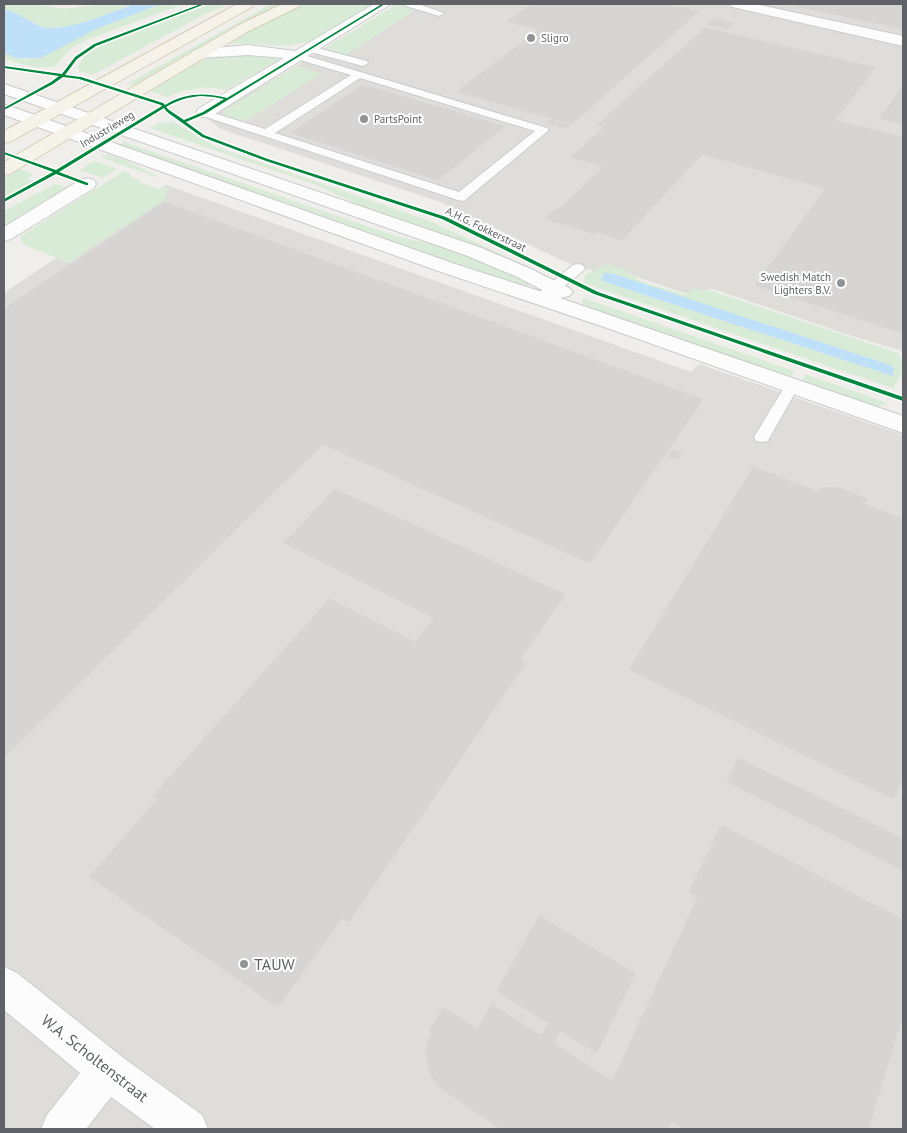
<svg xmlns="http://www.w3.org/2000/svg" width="907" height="1133" viewBox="0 0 907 1133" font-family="'PT Sans',sans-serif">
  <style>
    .industrial { fill: #dfddda }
    .green { fill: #d8ebd6; fill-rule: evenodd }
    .water { fill: #bfe0f9 }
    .building { fill: #d6d5d3; stroke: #deddd9 }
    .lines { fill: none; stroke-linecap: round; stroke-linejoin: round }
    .lane-casing { stroke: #cbcccc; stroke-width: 2 }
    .street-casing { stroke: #cbcccc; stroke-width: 2 }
    .secondary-casing { stroke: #cacacb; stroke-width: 2 }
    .primary-casing { stroke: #d7ceb8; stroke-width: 2 }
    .lane { fill: #fdfcfc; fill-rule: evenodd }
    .street { fill: #fdfcfc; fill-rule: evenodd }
    .secondary { fill: #fdfcfc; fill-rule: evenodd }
    .primary { fill: #f4f2e9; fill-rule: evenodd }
    .cycleway-casing { stroke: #fff; stroke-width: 3 }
    .cycleway { fill: #00873e; fill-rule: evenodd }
    .poi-dot { fill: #919496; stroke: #fff; stroke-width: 2 }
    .labels { text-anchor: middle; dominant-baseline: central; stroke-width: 4; stroke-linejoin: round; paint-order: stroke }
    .far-poi-label { font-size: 11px; fill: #5f6368; stroke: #fff; text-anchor: start }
    .far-street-label { font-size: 11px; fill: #5f6368; stroke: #fff }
    .near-poi-label { font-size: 16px; fill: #5f6368; stroke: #fff; text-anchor: start }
    .near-street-label { font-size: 16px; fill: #5f6368; stroke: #fff }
  </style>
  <rect width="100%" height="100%" fill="#efeeea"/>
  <g class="industrial">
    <path d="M398 4H903V351L852 336 713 289 685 293 625 273 608 276 563 261 443 203 221 129 208 119Z"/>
    <path d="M166 185 691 372 699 364 903 435V1129H4V293Z"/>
  </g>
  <g class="green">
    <path d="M4 4H34L63 9 104 4H135C115 11 61 34 42 27 28 21 20 13 4 10Z"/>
    <path d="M161 4H183L89 39 72 48 54 67H34L4 59V52L24 59 41 57 96 29Z"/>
    <path d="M211 4H230L203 15 93 75 79 71 78 65 88 53 102 45Z"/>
    <path d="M271 4H285L138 86 127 84Z"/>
    <path d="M302 4H373L308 42 286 46 227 43Z"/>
    <path d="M397 4 417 9 346 55 328 51 326 48Z"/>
    <path d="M257 54 280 59 227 90 207 87 183 91 167 97 148 90 192 64 219 55Z"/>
    <path d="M297 66 321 74 244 122 226 117 223 113 224 111Z"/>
    <path d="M172 121 214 146 432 222 520 263 516 265 363 207 314 184 150 128 162 122 166 124Z"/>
    <path d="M124 142 398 237 452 248 525 280 529 285 522 288 118 146Z"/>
    <path d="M107 154 125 160 157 176 156 177 100 157Z"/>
    <path d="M94 161 117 169 103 178 80 170Z"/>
    <path d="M19 169 33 174 27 179 33 181 4 197V178Z"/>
    <path d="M124 171 131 174 129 176 141 181 139 182 159 189 164 186 170 188 163 201 68 263 21 243V236Z"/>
    <path d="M55 184 68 187 4 226V211Z"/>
    <path d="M608 264 623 268 640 281 686 295 692 289 712 291 898 353C906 368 902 375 893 388L584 283 585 275ZM607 273 890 365 894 368 893 376 608 283 601 280Z"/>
    <path d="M583 298 794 371 791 377 587 307 582 304Z"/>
    <path d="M805 374 887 403 880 406H873L802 381Z"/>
  </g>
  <g class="water">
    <path d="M135 4H161L96 29 41 58H15L4 52V10C20 13 28 21 42 27 61 34 115 11 135 4Z"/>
    <path d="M604 273 614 274 890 365 894 368 893 376 608 283 601 280Z"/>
  </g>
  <g class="building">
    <path d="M531 4H667L700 11 572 125 455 92 538 30 505 22Z"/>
    <path d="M780 4H903V30L797 7Z"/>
    <path d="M714 18 735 23 728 30 706 25Z"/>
    <path d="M705 27 877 67 836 120 903 136V334L754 286 824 189 702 155 622 241 598 233 596 235 544 219 556 208 559 209 602 167 569 158 603 127 596 125Z"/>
    <path d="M363 84 506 126 438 181 289 133Z"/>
    <path d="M903 84V125L879 119Z"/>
    <path d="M550 119 570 125 566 129 545 123Z"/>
    <path d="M164 201 704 399 590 564 323 445 4 758V308Z"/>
    <path d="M673 449 683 453 678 461 667 457Z"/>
    <path d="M753 466 818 491 824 487H839L869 499 866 504 903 518V778L895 800 628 670Z"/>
    <path d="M335 488 566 594 521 659 526 664 349 923 342 919 278 1008 88 877 157 799 152 796 329 598 415 641 433 618 283 543Z"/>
    <path d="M738 757 903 838V871L726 782Z"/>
    <path d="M721 824 903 919V1018L869 1129H682L671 1122 669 1129H500L438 1087 430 1075 425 1056 427 1041 431 1032 428 1031 443 1007 477 1028 493 1001 495 1002 494 1005 541 1035 547 1023 496 991 539 915 636 973 597 1054 560 1031 554 1043 612 1080 697 897 688 892Z"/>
  </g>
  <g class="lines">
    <g class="lane-casing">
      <g id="lane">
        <path d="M405 4H418L444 13 439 16 406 6Z"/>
        <path d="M310 46 367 61 368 63 363 66 307 51 305 49Z"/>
        <path d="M297 53 547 128 549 130 465 200 461 201 200 115 199 113 204 110 265 129 351 75 293 58V54ZM360 78 535 131 459 192 275 133Z"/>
        <path d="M578 264 583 265 585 268 583 271 545 302H535L533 299 535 296 573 265Z"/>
        <path d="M792 381 797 383 799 386 770 437 768 441 762 442 756 441 754 437 785 386 787 383Z"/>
        <path d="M903 419V430L898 429 895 425 898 420Z"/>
      </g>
    </g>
    <g class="street-casing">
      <g id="street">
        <path d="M374 4H391L210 117H198L196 113 198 109 284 58 248 55 200 58 194 56 192 53 194 50 248 45 295 51Z"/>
        <path d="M730 4H755L903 36V46L737 8 732 7Z"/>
        <path d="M87 178 94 180 96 184 94 188 11 239 4 241V227L80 180Z"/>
        <path d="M4 967 17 973 121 1056 202 1115 208 1129H155L111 1097 86 1129H41L47 1115 80 1073 4 1010Z"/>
      </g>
    </g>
    <g class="secondary-casing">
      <path id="secondary" d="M4 84 479 247 529 268 569 288 573 292 569 296 560 298 903 416V433L610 329 441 272 4 115V104L455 264 552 295 515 276 465 255 4 94Z"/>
    </g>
    <g class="primary-casing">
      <g id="primary">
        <path d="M237 4H254L252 7 10 142 4 143V131Z"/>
        <path d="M282 4H300L298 7 249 31 10 174 4 175V162L239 25Z"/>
      </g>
    </g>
    <use href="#lane" class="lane"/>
    <use href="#street" class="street"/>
    <use href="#secondary" class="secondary"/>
    <use href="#primary" class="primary"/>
    <g class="cycleway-casing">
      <path id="cycleway" d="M201 4H205L96 46 77 59 65 75 81 77 163 103 165 105C184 93 205 92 227 98L382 4H385L205 114 186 122 204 135 268 159 446 217 598 292 903 397V401L594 294 442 219 266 161 202 137 167 112 164 108 59 172 88 183V185H86L56 174 4 202V199L53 172 4 154V152L56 170 162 106 161 105 79 79 63 77 53 84 4 110V108L51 82 59 76 4 68V66L62 74 75 57 94 44ZM201 96 214 97 224 99 203 112 184 120 169 110 166 107C178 100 188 97 201 96Z"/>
    </g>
    <use href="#cycleway" class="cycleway"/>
  </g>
  <g class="poi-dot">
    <circle cx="531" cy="38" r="5"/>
    <circle cx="364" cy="119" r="5"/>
    <circle cx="841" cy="283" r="5"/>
    <circle cx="244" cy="964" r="5"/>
  </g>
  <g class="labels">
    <g class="far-poi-label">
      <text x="541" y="38">Sligro</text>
      <text x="374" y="119">PartsPoint</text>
      <text x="831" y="277" text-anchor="end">Swedish Match<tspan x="831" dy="13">Lighters B.V.</tspan></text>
    </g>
    <g class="far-street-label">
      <text transform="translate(107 129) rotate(-31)">Industrieweg</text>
      <text transform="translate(486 229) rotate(26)">A.H.G. Fokkerstraat</text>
    </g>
    <g class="near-poi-label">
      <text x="254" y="964">TAUW</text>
    </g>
    <g class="near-street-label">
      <text transform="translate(95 1058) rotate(38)">W.A. Scholtenstraat</text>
    </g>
  </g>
  <rect width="907" height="1133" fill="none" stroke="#5f6368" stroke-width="10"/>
</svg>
